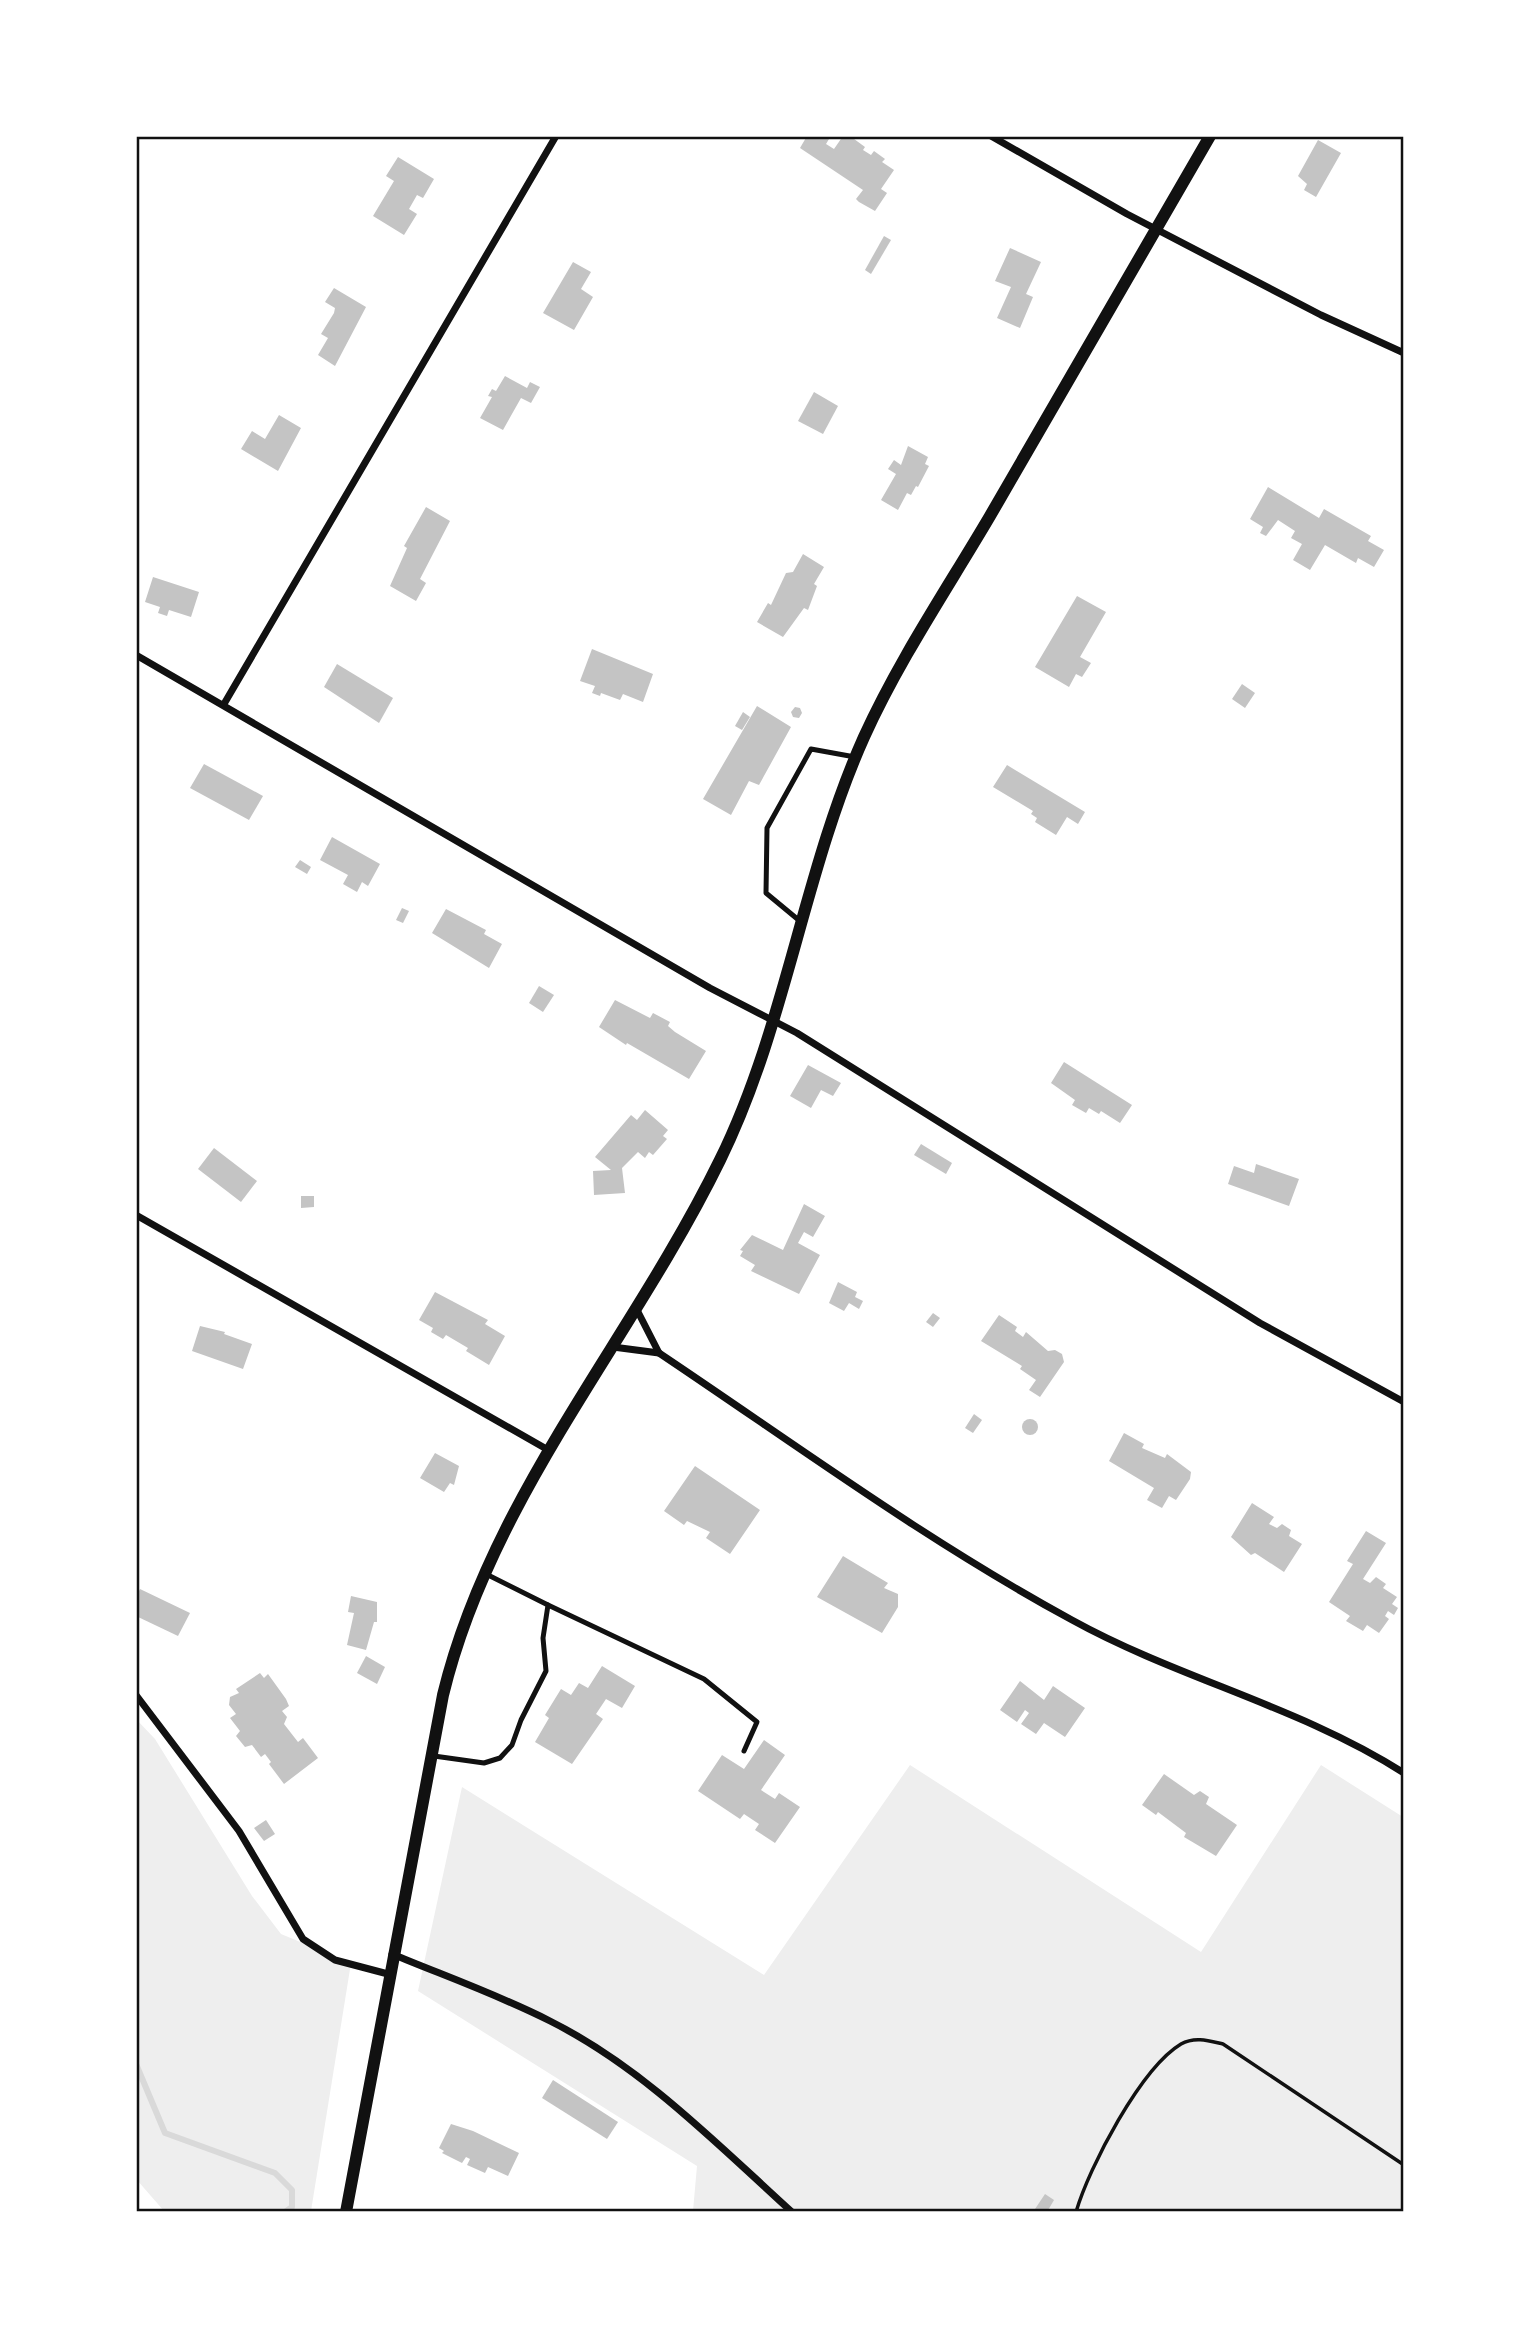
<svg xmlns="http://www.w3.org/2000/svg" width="1540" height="2348" viewBox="0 0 1540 2348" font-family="Manrope,sans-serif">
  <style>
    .green { fill: #eee }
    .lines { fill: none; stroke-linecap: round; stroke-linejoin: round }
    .stream { stroke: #d9d9d9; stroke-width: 6 }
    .building { fill: #c4c4c4 }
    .path { stroke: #111; stroke-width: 3.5 }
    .service { stroke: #111; stroke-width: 5 }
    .minor { stroke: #111; stroke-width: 7 }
    .tertiary { stroke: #111; stroke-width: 12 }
    .neatline { fill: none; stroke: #111; stroke-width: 2.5 }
  </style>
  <rect width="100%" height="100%" fill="#fff"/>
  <g class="green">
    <path d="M136 1719 155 1739 252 1896 281 1934 351 1963 311 2211H164L137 2180Z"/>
    <path d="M910 1765 1201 1952 1321 1765 1403 1817V2211H693L697 2166 418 1991 462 1787 764 1975Z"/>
  </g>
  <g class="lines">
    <g class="stream">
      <path d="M136 1786V1792"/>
      <path d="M136 2064 165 2133 275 2173 292 2190V2207L285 2212"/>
    </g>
  </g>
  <g class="building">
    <path d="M807 136H825L829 139 826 144 834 149 843 136H850L865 147 863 150 871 155 874 151 885 159 882 162 894 170 881 189 887 193 875 211 859 202 856 199 863 190 800 148Z"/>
    <path d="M1318 140 1341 153 1316 197 1304 190 1307 184 1298 176Z"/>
    <path d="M398 157 434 179 423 198 417 195 409 209 417 214 404 235 373 216 394 181 386 176Z"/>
    <path d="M884 236 891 240 871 274 865 270Z"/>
    <path d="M1010 248 1041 262 1026 294 1033 297 1020 328 997 318 1011 287 995 281Z"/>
    <path d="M573 262 591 272 581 289 593 297 574 330 543 313Z"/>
    <path d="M334 288 366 307 335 366 318 355 328 338 321 334 334 313 335 308 325 302Z"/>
    <path d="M505 376 527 388 530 382 540 387 531 403 521 398 503 430 480 418 492 397 488 396 492 389 496 391Z"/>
    <path d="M814 392 838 406 823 434 798 421Z"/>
    <path d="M279 415 301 428 278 471 241 449 252 431 265 439Z"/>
    <path d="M908 446 928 457 925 464 929 466 918 487 916 486 911 495 907 493 898 510 881 500 896 474 888 469 894 460 901 465Z"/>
    <path d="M1268 487 1319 518 1324 509 1371 536 1368 541 1384 550 1374 567 1358 558 1356 563 1325 545 1310 570 1293 560 1302 544 1291 538 1295 531 1278 520 1266 536 1260 533 1263 527 1250 519Z"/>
    <path d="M426 507 450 521 420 579 426 583 416 601 390 586 407 548 404 546Z"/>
    <path d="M803 554 824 567 814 584 817 586 808 610 804 608 783 637 757 622 768 603 771 605 786 573 793 572Z"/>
    <path d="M153 577 199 592 191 617 169 610 167 616 158 613 160 607 145 602Z"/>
    <path d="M1077 596 1106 612 1080 657 1091 663 1082 677 1076 674 1069 687 1035 667Z"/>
    <path d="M592 649 653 674 643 702 623 694 620 700 601 693 600 696 592 693 595 686 580 681Z"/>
    <path d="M337 664 393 698 379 723 324 687Z"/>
    <path d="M1242 684 1255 693 1245 708 1232 699Z"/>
    <path d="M757 706 791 727 759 785 749 781 731 815 703 799Z"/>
    <path d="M795 707 800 708 802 713 799 718 793 717 791 712Z"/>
    <path d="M743 712 750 717 742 730 735 726Z"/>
    <path d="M204 764 263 796 249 820 190 788Z"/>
    <path d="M1007 765 1085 812 1078 824 1067 817 1056 835 1035 822 1037 818 1031 814 1033 811 993 787Z"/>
    <path d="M332 837 380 864 368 886 362 882 357 892 343 884 348 875 320 860Z"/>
    <path d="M300 860 311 867 307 874 295 867Z"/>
    <path d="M402 908 409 911 403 923 396 920Z"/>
    <path d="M446 909 486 930 484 934 502 944 489 968 432 933Z"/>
    <path d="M539 986 554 995 543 1012 529 1003Z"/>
    <path d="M615 1000 650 1018 653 1013 670 1022 668 1026 675 1032 706 1051 689 1079 627 1043 626 1045 599 1027Z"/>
    <path d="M1064 1062 1132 1105 1120 1123 1101 1111 1099 1114 1089 1108 1086 1113 1072 1105 1075 1100 1051 1083Z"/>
    <path d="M808 1065 841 1083 833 1096 821 1090 811 1108 790 1096Z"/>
    <path d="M645 1110 668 1130 663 1136 667 1139 653 1155 649 1152 645 1158 638 1152 622 1168 625 1193 594 1195 593 1171 611 1170 595 1157 631 1115 637 1120Z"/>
    <path d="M921 1144 952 1163 946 1174 914 1155Z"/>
    <path d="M214 1148 257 1181 241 1202 198 1169Z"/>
    <path d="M1256 1164 1299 1179 1289 1206 1228 1184 1234 1166 1254 1173Z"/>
    <path d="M301 1196H314V1207L301 1208Z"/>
    <path d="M804 1204 825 1216 813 1237 804 1232 798 1243 820 1255 799 1294 751 1271 755 1265 740 1256 743 1251 740 1250 752 1235 783 1250Z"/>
    <path d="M838 1282 857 1292 855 1297 863 1301 859 1309 849 1303 844 1311 829 1303Z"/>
    <path d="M435 1292 488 1320 485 1324 505 1336 489 1365 466 1351 468 1348 446 1335 443 1339 431 1332 433 1328 419 1320Z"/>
    <path d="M933 1313 940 1318 933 1327 926 1322Z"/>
    <path d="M999 1315 1017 1327 1015 1331 1023 1337 1026 1332 1048 1351 1055 1350 1062 1354 1064 1362 1040 1397 1029 1390 1036 1380 1020 1369 1022 1366 981 1341Z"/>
    <path d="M200 1326 225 1332 224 1334 252 1344 243 1369 192 1351Z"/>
    <path d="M974 1414 982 1420 973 1433 965 1428Z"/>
    <circle cx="1030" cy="1427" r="8"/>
    <path d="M1124 1433 1144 1444 1142 1448 1165 1458 1167 1454 1191 1472 1190 1479 1176 1500 1169 1496 1162 1508 1147 1500 1154 1488 1109 1461Z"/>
    <path d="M435 1453 459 1466 454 1485 450 1483 444 1492 420 1478Z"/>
    <path d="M695 1466 760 1510 730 1554 706 1538 710 1532 687 1521 684 1525 664 1511Z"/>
    <path d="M1252 1503 1274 1517 1269 1524 1277 1528 1282 1524 1291 1530 1289 1536 1302 1544 1284 1572 1255 1553 1251 1555 1231 1537Z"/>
    <path d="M1366 1531 1386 1543 1363 1579 1370 1583 1376 1577 1386 1584 1383 1588 1397 1597 1392 1604 1398 1608 1394 1615 1388 1611 1385 1616 1389 1619 1379 1633 1367 1625 1363 1631 1346 1621 1350 1616 1329 1602 1353 1564 1347 1561Z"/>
    <path d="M843 1556 888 1583 884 1588 898 1594V1607L882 1633 817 1597Z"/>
    <path d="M140 1589 190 1613 178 1636 136 1616V1597Z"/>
    <path d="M351 1596 377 1602V1622H374L366 1650 347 1645 354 1613 348 1612Z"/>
    <path d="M366 1656 385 1667 377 1684 357 1673Z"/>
    <path d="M602 1666 635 1686 622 1708 606 1699 596 1714 603 1719 572 1764 535 1742 549 1718 545 1715 561 1689 571 1695 579 1683 588 1688Z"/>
    <path d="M260 1673 264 1678 268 1674 286 1699 289 1706 282 1711 287 1717 284 1724 298 1742 303 1738 318 1758 284 1784 269 1764 271 1762 265 1754 261 1757 252 1745 245 1747 236 1736 240 1731 230 1718 236 1714 229 1705 230 1697 239 1693 236 1689Z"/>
    <path d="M1020 1681 1044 1700 1053 1686 1085 1708 1065 1737 1044 1723 1036 1734 1021 1724 1029 1713 1025 1710 1017 1722 1000 1710Z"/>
    <path d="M764 1740 785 1755 761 1790 775 1799 779 1793 800 1807 775 1843 755 1830 759 1824 744 1814 740 1819 698 1791 722 1755 744 1769Z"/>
    <path d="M1164 1774 1194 1795 1200 1791 1209 1797 1206 1804 1237 1825 1216 1856 1184 1837 1186 1833 1158 1812 1156 1815 1142 1805Z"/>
    <path d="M266 1820 275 1834 264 1841 254 1828Z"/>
    <path d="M553 2080 618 2122 607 2139 542 2098Z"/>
    <path d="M451 2124 473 2131 519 2153 508 2176 488 2167 485 2173 467 2165 470 2159 466 2157 462 2163 442 2153 444 2151 439 2148Z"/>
    <path d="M1045 2194 1054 2200 1047 2212H1033Z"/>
  </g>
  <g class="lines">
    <path class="path" d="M1076 2212C1089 2167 1141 2068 1181 2044 1195 2036 1210 2041 1223 2044L1404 2165"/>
    <g class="service">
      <path d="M801 922 766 893 767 828 811 749 855 757"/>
      <path d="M548 1605 704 1679 757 1722 744 1751"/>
      <path d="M434 1756 484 1763 500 1758 512 1745 521 1720 546 1671 543 1638 548 1605 484 1573"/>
    </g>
    <g class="minor">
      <path d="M991 136 1127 214 1321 315 1404 353"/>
      <path d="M136 655 710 988 797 1033 1260 1323 1404 1402"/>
      <path d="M224 704 556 136"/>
      <path d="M136 1215 550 1451"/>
      <path d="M636 1308 659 1353C795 1444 928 1542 1072 1620 1179 1679 1301 1707 1404 1773"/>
      <path d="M613 1347 659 1353"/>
      <path d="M136 1695 239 1831 303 1939 335 1960 388 1974"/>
      <path d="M392 1954C445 1976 499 1995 550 2021 642 2067 716 2143 792 2212"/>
    </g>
    <path class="tertiary" d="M346 2212 443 1695C491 1497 632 1340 720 1160 786 1026 803 873 864 737 899 660 947 589 990 516 1064 390 1137 263 1210 136"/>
  </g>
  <rect width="1540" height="2348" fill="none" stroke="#ffffff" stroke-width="276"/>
  <rect x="138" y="138" width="1264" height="2072" class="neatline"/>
</svg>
